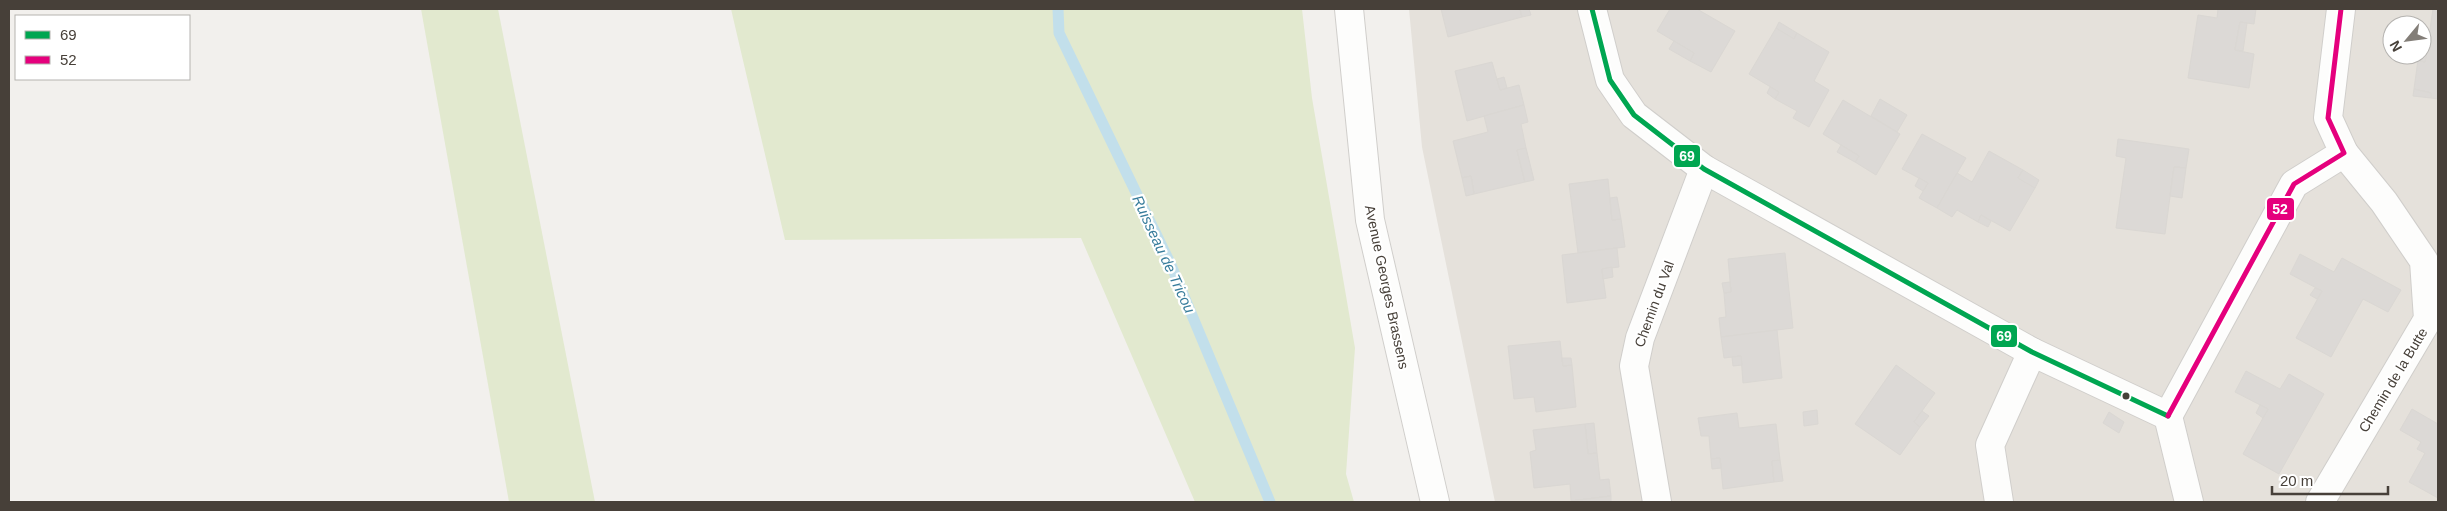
<svg xmlns="http://www.w3.org/2000/svg" width="2447" height="511" viewBox="0 0 2447 511" font-family="Helvetica,sans-serif">
  <style>
    .residential { fill: #e5e1db; fill-rule: evenodd }
    .green { fill: #e2e9cf }
    .lines { fill: none; stroke-linecap: round; stroke-linejoin: round }
    .stream { stroke: #c2dfeb; stroke-width: 11 }
    .building { fill: #dcd9d6; stroke: #dad7d3 }
    .minor-casing { stroke: #d0cecb; stroke-width: 30 }
    .minor { stroke: #fdfdfc; stroke-width: 28 }
    .bus-1-casing { stroke: #fff; stroke-width: 9 }
    .bus-2-casing { stroke: #fff; stroke-width: 9 }
    .bus-1 { stroke: #00a651; stroke-width: 5 }
    .bus-2 { stroke: #e5007d; stroke-width: 5 }
    .bus-dot { fill: #474039; stroke: #fff; stroke-width: 2 }
    .labels { text-anchor: middle; dominant-baseline: central; stroke-width: 4.5; stroke-linejoin: round; paint-order: stroke }
    .street-label { font-size: 14px; fill: #474039; stroke: #fff }
    .water-label { font-size: 15px; font-style: italic; fill: #377c9b; stroke: #fff }
    .line-badge { stroke: #fff; stroke-width: 2 }
    .badge-label { font-size: 14px; text-anchor: middle; font-weight: bold; fill: #fff }
  </style>
  <rect width="100%" height="100%" fill="#f2f0ed"/>
  <path class="residential" d="M1409 9H2438V502H1495L1422 147ZM2392 25H2422V55H2392Z"/>
  <g class="green">
    <path d="M421 9H498L595 502H509Z"/>
    <path d="M731 9H1302L1312 98 1355 348 1346 474 1354 502H1195L1081 238 785 240Z"/>
  </g>
  <g class="lines">
    <path class="stream" d="M1058 9 1059 33 1171 265 1270 502"/>
  </g>
  <g class="building">
    <path d="M1441 9H1520L1522 17 1448 37Z"/>
    <path d="M1520 9H1529L1531 15 1522 17Z"/>
    <path d="M1670 9H1697L1735 31 1711 72 1690 61 1694 53 1657 31Z"/>
    <path d="M2218 9H2256L2254 24 2240 22 2235 50 2254 54 2249 88 2188 78 2198 15 2217 18Z"/>
    <path d="M2433 9H2438V99L2431 98V93L2414 89 2418 60 2425 62Z"/>
    <path d="M1779 22 1797 33 1794 39 1776 28Z"/>
    <path d="M2240 22 2247 23 2243 51 2235 50Z"/>
    <path d="M1776 28 1794 39 1797 33 1829 52 1814 81 1829 90 1809 127 1793 118 1797 111 1775 99 1779 92 1749 74Z"/>
    <path d="M1674 41 1694 53 1690 61 1669 49Z"/>
    <path d="M2422 45 2427 46 2425 62 2418 60V55H2422Z"/>
    <path d="M1492 62 1500 90 1519 85 1524 105 1467 121 1455 71Z"/>
    <path d="M1504 77 1507 88 1500 90 1497 79Z"/>
    <path d="M1770 87 1779 92 1775 99 1767 93Z"/>
    <path d="M2414 89 2431 93V98L2413 96Z"/>
    <path d="M1880 99 1907 115 1897 132 1871 116Z"/>
    <path d="M1843 100 1900 134 1876 175 1855 162 1859 156 1823 134Z"/>
    <path d="M1524 105 1528 122 1521 124 1526 148 1517 150 1525 182 1474 194 1471 176 1462 178 1453 141 1488 132 1484 116Z"/>
    <path d="M1922 134 1966 158 1937 208 1919 198 1928 183 1902 169Z"/>
    <path d="M2118 139 2189 149 2186 168 2174 167 2165 234 2116 228 2126 158 2116 156Z"/>
    <path d="M1841 145 1859 156 1855 162 1837 152Z"/>
    <path d="M1526 148 1534 180 1525 182 1517 150Z"/>
    <path d="M1989 151 2023 170 2018 178 2035 188 2010 231 1981 215 1978 222 1957 210 1952 217 1937 208 1957 173 1972 182Z"/>
    <path d="M2174 167 2186 168 2182 198 2170 196Z"/>
    <path d="M2023 170 2039 180 2035 188 2018 178Z"/>
    <path d="M1471 176 1474 194 1466 196 1462 178Z"/>
    <path d="M1919 178 1928 183 1923 191 1915 186Z"/>
    <path d="M1608 179 1612 220 1621 219 1625 247 1578 253 1569 184Z"/>
    <path d="M1617 197 1621 219 1612 220 1610 198Z"/>
    <path d="M1981 215 1991 221 1988 227 1978 222Z"/>
    <path d="M1617 248 1619 267 1602 269 1606 298 1567 303 1562 255Z"/>
    <path d="M1785 253 1793 328 1721 337 1719 318 1726 317 1724 293 1731 292 1728 259Z"/>
    <path d="M2300 254 2334 272 2342 258 2401 290 2388 312 2363 299 2331 357 2296 338 2322 291 2290 274Z"/>
    <path d="M1612 267 1613 277 1603 279 1602 269Z"/>
    <path d="M1730 282 1731 292 1724 293 1722 283Z"/>
    <path d="M2315 288 2322 291 2317 299 2310 295Z"/>
    <path d="M1777 330 1782 378 1743 383 1741 356 1724 358 1721 337Z"/>
    <path d="M1560 341 1563 366 1572 365 1576 407 1536 412 1534 397 1514 399 1508 346Z"/>
    <path d="M1741 356 1742 365 1733 366 1732 357Z"/>
    <path d="M1562 358H1571L1572 365 1563 366Z"/>
    <path d="M1896 365 1935 393 1914 422 1920 427 1900 455 1855 424Z"/>
    <path d="M2246 371 2280 389 2289 374 2324 394 2279 474 2243 454 2268 409 2235 392Z"/>
    <path d="M2260 405 2268 409 2263 418 2256 413Z"/>
    <path d="M2412 409 2438 424V498L2409 482 2425 453 2417 449 2421 442 2400 430Z"/>
    <path d="M1817 410 1818 424 1804 426 1803 412Z"/>
    <path d="M1922 411 1929 416 1920 427 1914 422Z"/>
    <path d="M2109 412 2124 422 2119 433 2103 423Z"/>
    <path d="M1737 413 1739 428 1776 424 1780 460 1772 461 1774 482 1723 489 1720 458 1711 459 1709 436H1701L1698 418Z"/>
    <path d="M1594 423 1597 453 1588 454 1585 424Z"/>
    <path d="M1585 424 1588 454 1597 453 1600 480 1609 479 1611 496 1571 501 1570 484 1534 488 1530 452 1536 450 1533 430Z"/>
    <path d="M1720 458 1721 468 1712 469 1711 459Z"/>
    <path d="M1780 460 1783 481 1774 482 1772 461Z"/>
    <path d="M1611 496V502H1572L1571 501Z"/>
  </g>
  <g class="lines">
    <g class="minor-casing">
      <g id="minor">
        <path d="M1349 9 1370 220 1435 502"/>
        <path d="M1592 9 1610 80 1634 115 1704 169 2032 352 2168 416"/>
        <path d="M2168 416 2294 184 2344 153 2328 118 2341 9"/>
        <path d="M2168 416 2189 502"/>
        <path d="M1657 502 1634 366 1640 338 1704 169"/>
        <path d="M1999 502 1990 445 2032 352"/>
        <path d="M2320 502 2428 319 2424 261 2384 202 2344 153"/>
      </g>
    </g>
    <use href="#minor" class="minor"/>
    <g class="bus-1-casing">
      <path id="bus-1" d="M1592 9 1610 80 1634 115 1704 169 2032 352 2168 416"/>
    </g>
    <g class="bus-2-casing">
      <path id="bus-2" d="M2168 416 2294 184 2344 153 2328 118 2341 9"/>
    </g>
    <use href="#bus-1" class="bus-1"/>
    <use href="#bus-2" class="bus-2"/>
  </g>
  <circle class="bus-dot" cx="2126" cy="396" r="4.5"/>
  <g class="labels">
    <g class="street-label">
      <text transform="translate(1387 287) rotate(78)">Avenue Georges Brassens</text>
      <text transform="translate(1654 304) rotate(-70)">Chemin du Val</text>
      <text transform="translate(2393 380) rotate(-59)">Chemin de la Butte</text>
    </g>
    <g class="water-label">
      <text transform="translate(1164 254) rotate(65)">Ruisseau de Tricou</text>
    </g>
  </g>
  <g class="line-badge">
    <rect x="1673" y="144" width="28" height="24" rx="5" fill="#00a651"/>
    <rect x="2266" y="197" width="29" height="24" rx="5" fill="#e5007d"/>
    <rect x="1990" y="324" width="28" height="24" rx="5" fill="#00a651"/>
  </g>
  <g class="badge-label">
    <text x="1687" y="161">69</text>
    <text x="2280" y="214">52</text>
    <text x="2004" y="341">69</text>
  </g>
  <rect width="2447" height="511" fill="none" stroke="#474039" stroke-width="20"/>
  <rect x="15" y="15" width="175" height="65" fill="#ffffff" stroke="#b5b3b0"/>
  <rect x="25" y="31" width="25" height="8" fill="#00a651" stroke="#b5b3b0"/>
  <text x="60" y="40" font-size="15" fill="#474039">69</text>
  <rect x="25" y="56" width="25" height="8" fill="#e5007d" stroke="#b5b3b0"/>
  <text x="60" y="65" font-size="15" fill="#474039">52</text>
  <g transform="translate(2407 40) rotate(241)"><circle r="24" fill="#ffffff" stroke="#b5b3b0"/>
  <path d="M0-4L9 19L0 12L-9 19Z" fill="#837e78"/>
  <text y="-8" font-size="14" font-weight="bold" text-anchor="middle" fill="#474039">N</text>
  </g>
  <path d="M2272 486v8h116v-8" fill="none" stroke="#474039" stroke-width="2.5"/>
  <text x="2280" y="486" font-size="15" fill="#474039" stroke="#ffffff" stroke-width="4" paint-order="stroke">20 m</text>
</svg>
